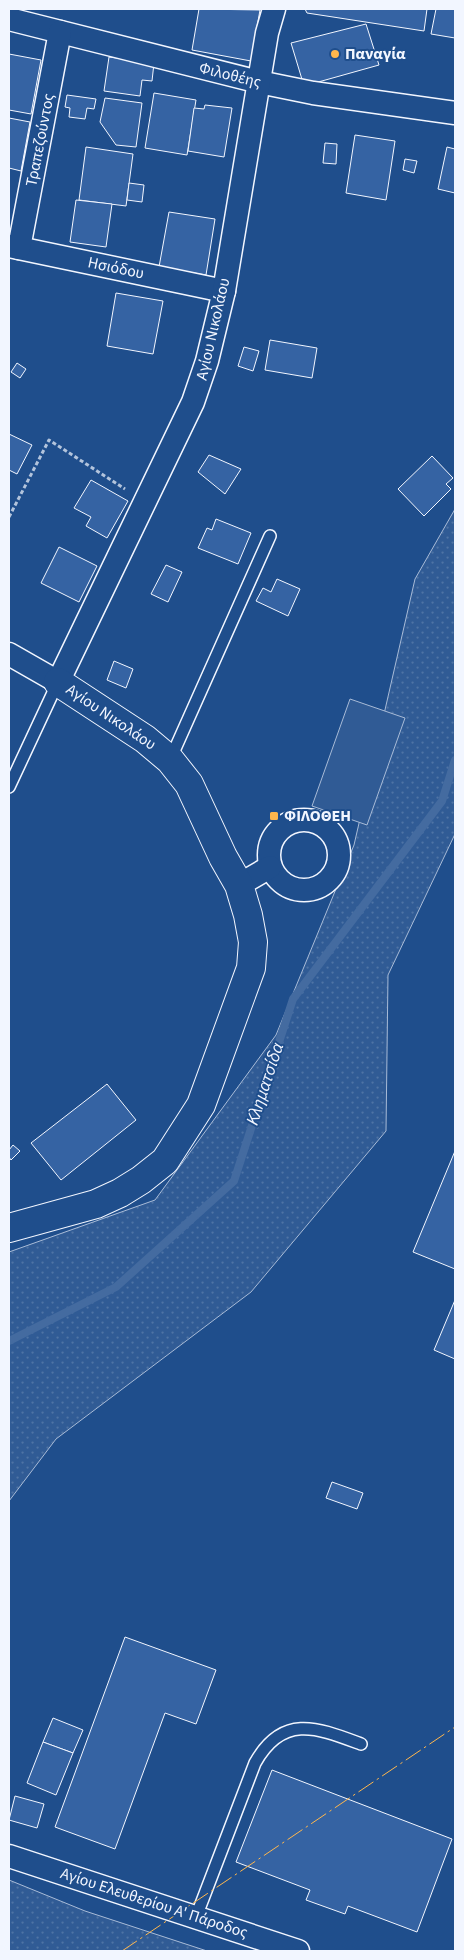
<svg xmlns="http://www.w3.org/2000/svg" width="464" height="1960" viewBox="0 0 464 1960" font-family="'Source Sans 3',sans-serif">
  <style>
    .grass { fill: url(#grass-dots); stroke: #a8bbd7 }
    .built { fill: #305b95; stroke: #a8bbd7 }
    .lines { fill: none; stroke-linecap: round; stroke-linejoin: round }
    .stream { stroke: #446ba0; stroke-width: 8 }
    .building { fill: #3563a3; stroke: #f2f6ff }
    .service-casing { stroke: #f2f6ff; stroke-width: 14 }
    .minor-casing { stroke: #f2f6ff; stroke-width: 25 }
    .tertiary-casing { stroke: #f2f6ff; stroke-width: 30 }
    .path { stroke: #b3c4dc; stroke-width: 3; stroke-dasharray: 4 2.5; stroke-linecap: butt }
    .service { stroke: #1f4e8c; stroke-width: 11 }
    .minor { stroke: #1f4e8c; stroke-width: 22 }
    .tertiary { stroke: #1f4e8c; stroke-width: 28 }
    .power { stroke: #ffb74d; stroke-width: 1; stroke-dasharray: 18 4 2.5 4; stroke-linecap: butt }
    .poi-dot { fill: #ffb74d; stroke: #1f4e8c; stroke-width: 2 }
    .labels { text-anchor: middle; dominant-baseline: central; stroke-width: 4; stroke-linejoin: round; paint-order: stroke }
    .poi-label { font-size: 16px; font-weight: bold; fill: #f2f6ff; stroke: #1f4e8c; text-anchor: start }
    .street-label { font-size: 16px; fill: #f2f6ff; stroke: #1f4e8c }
    .water-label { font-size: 18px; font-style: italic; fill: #f2f6ff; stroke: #1f4e8c }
  </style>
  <defs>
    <pattern id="grass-dots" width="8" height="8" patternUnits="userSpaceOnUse" patternTransform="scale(1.25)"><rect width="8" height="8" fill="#305b95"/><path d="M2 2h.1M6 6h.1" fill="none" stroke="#4e73a5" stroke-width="1.8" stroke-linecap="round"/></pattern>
  </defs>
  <rect width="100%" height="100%" fill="#1f4e8c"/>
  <g class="grass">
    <path d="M455 509V834L388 975 386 1131 251 1292 56 1439 9 1501V1252L155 1200 276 1035 354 845 415 579Z"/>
    <path d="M9 1880 85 1911 207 1951H9Z"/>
  </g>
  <path class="built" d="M350 699 405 718 367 825 312 806Z"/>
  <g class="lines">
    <path class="stream" d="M9 1341 116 1287 234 1181 293 999 442 801 455 760"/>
  </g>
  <g class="building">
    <path d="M199 9 260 10 251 61 192 50Z"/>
    <path d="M305 9H427L424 31 307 13Z"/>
    <path d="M436 9H455V38L431 34Z"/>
    <path d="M366 24 379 65 304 86 291 43Z"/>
    <path d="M9 54 41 60 31 114 9 110Z"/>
    <path d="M109 57 154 63 152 81 142 80 140 96 104 91Z"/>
    <path d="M154 93 196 100 187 155 145 148Z"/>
    <path d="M67 95 96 99 94 109 87 108 85 119 69 117 70 108 65 107Z"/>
    <path d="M105 98 142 103 136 147 116 145 100 122Z"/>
    <path d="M205 105 232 108 224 157 188 151 194 108 204 109Z"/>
    <path d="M9 118 30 122 21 171 9 168Z"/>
    <path d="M355 135 395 141 386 200 346 193Z"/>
    <path d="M325 143 337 144 336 164 323 163Z"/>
    <path d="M86 147 133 154 126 206 79 200Z"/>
    <path d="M447 147 455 149V193L438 189Z"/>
    <path d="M405 159 417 161 414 173 403 170Z"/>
    <path d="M129 183 144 185 142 202 127 200Z"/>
    <path d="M76 200 112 204 106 247 70 242Z"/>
    <path d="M169 212 215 219 206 275 159 267Z"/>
    <path d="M116 293 163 301 153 354 107 346Z"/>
    <path d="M270 340 317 348 312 378 265 370Z"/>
    <path d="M244 347 259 351 253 371 238 366Z"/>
    <path d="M17 363 26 369 20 378 11 372Z"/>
    <path d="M9 434 32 445 17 474 9 470Z"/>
    <path d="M209 455 241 469 225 494 198 472Z"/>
    <path d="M432 456 453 478 446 484 451 489 424 516 398 489Z"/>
    <path d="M91 480 128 501 107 538 86 526 91 517 74 508Z"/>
    <path d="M216 519 251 533 238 564 198 548 207 528 212 530Z"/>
    <path d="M59 547 97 566 79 602 41 583Z"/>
    <path d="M166 565 182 572 168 602 151 594Z"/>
    <path d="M277 579 300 589 288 616 256 601 263 588 271 592Z"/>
    <path d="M114 661 133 669 126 688 107 680Z"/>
    <path d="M107 1084 136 1120 61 1180 31 1143Z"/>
    <path d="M13 1145 20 1151 11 1160 9 1157V1150Z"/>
    <path d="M455 1151V1269L413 1252Z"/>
    <path d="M455 1300V1359L434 1350Z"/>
    <path d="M332 1482 363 1493 357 1509 326 1498Z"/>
    <path d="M125 1637 216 1670 196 1724 165 1713 115 1849 55 1827Z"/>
    <path d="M53 1718 83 1730 73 1753 43 1742Z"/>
    <path d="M43 1742 73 1753 56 1795 27 1783Z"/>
    <path d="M272 1770 452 1839 417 1932 348 1906 345 1914 306 1900 310 1890 236 1862Z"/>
    <path d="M15 1796 44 1804 37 1828 9 1820Z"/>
  </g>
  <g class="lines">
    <g class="service-casing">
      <g id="service">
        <path d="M170 760 270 536"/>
        <path d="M9 787 58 682"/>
        <path d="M196 1917 255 1763C283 1713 318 1728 361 1744"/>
      </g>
    </g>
    <g class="minor-casing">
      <g id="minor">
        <path d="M9 19 259 82 313 93 455 113"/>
        <path d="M9 246 224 291"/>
        <path d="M19 248 60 32"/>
        <path d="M9 654 58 682 193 402 207 361 224 291 267 33 274 9"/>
        <circle cx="304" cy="855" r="35"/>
        <path d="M239 885 270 867"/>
        <path d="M9 1856 298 1951"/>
      </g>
    </g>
    <g class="tertiary-casing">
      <path id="tertiary" d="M9 1228 96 1204 120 1193 141 1180 165 1161 201 1105 251 968 253 942 248 915 239 885 223 857 189 784 170 760 145 739 58 682"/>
    </g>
    <path class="path" d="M9 517 49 440 125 489"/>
    <use href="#service" class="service"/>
    <use href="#minor" class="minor"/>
    <use href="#tertiary" class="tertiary"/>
    <path class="power" d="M122 1951 455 1727"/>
  </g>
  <g class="poi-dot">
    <circle cx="335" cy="54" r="5"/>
    <rect x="269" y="811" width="10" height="10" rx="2.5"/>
  </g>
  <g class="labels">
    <g class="poi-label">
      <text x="345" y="54">Παναγία</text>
      <text x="284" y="816">ΦΙΛΟΘΕΗ</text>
    </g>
    <g class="street-label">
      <text transform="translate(230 75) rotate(14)">Φιλοθέης</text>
      <text transform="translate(40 140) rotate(-79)">Τραπεζούντος</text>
      <text transform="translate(116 268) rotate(12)">Ησιόδου</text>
      <text transform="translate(213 329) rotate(-77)">Αγίου Νικολάου</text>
      <text transform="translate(111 717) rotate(34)">Αγίου Νικολάου</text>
      <text transform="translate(154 1903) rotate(18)">Αγίου Ελευθερίου Α' Πάροδος</text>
    </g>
    <g class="water-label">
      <text transform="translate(265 1084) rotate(-72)">Κληματσίδα</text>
    </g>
  </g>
  <rect width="464" height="1960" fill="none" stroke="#f2f6ff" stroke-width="20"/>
</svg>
